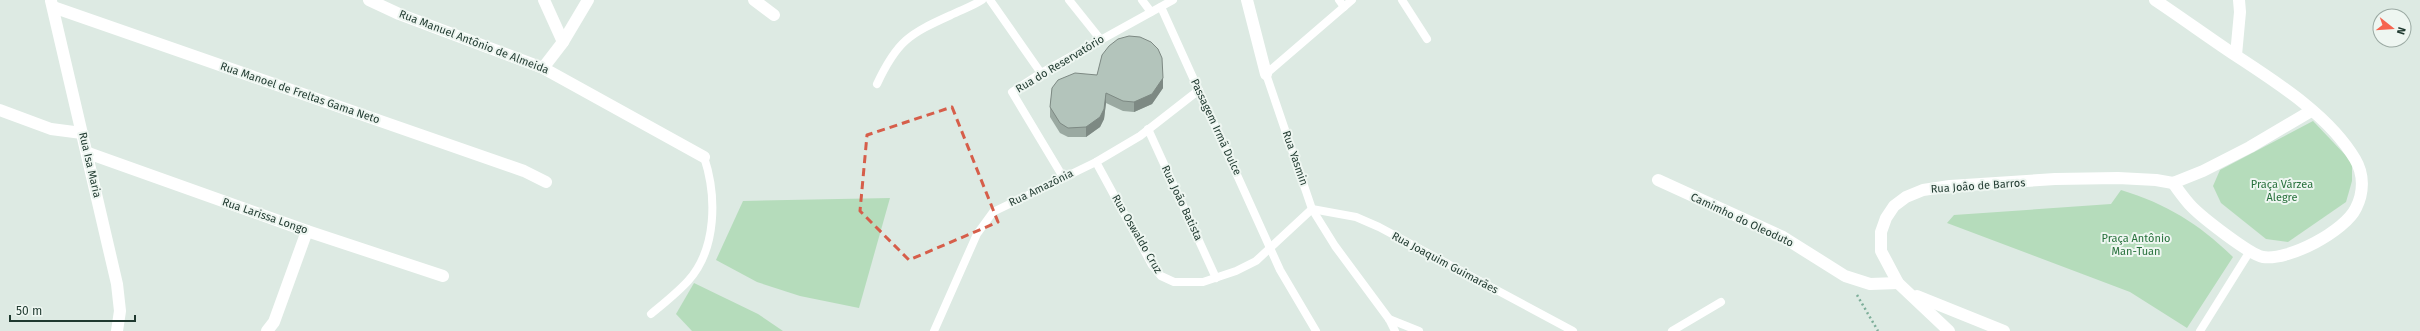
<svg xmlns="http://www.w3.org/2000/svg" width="2420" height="331" viewBox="0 0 2420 331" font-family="'Fira Sans',sans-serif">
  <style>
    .green { fill: #b5dcbb }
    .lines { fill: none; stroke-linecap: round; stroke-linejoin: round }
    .path { stroke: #7dae99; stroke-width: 2.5; stroke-dasharray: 2 3; stroke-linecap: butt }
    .lane { stroke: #fff; stroke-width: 8 }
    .street { stroke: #fff; stroke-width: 12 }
    .wall { fill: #9aa9a1 }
    .shaded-wall { fill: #7d8983 }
    .building { fill: #b3c4bb; stroke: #7d8983 }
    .marked { fill: none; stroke: #d65e4a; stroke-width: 3; stroke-dasharray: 8 5; stroke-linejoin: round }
    .labels { text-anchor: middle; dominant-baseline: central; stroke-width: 4; stroke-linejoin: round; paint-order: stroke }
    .street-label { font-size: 11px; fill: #1f392f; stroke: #eef6f1 }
    .park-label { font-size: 11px; fill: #28713c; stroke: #eef6f1 }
  </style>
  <rect width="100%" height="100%" fill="#ddeae3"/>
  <g class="green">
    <path d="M2313 121 2352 162V181L2346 202 2288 242 2266 239 2221 203 2213 186 2220 170Z"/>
    <path d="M2121 190C2167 204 2199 224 2233 257L2187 328 2130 292 1947 223 1954 215 2111 204Z"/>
    <path d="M890 198 859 308 800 296 757 282 716 260 743 201Z"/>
    <path d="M694 283 758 314 783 331H692L676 314Z"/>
  </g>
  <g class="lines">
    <path class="path" d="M1857 295 1878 331"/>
    <g class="lane">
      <path d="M990 0 1041 73"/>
      <path d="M1069 0 1101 40"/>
      <path d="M1142 0 1151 12"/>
      <path d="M1339 0 1344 7"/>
      <path d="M1352 0 1266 74 1312 209 1335 246 1389 319 1395 331"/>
      <path d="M1402 0 1427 39"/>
      <path d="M1161 7 1280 270 1316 331"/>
      <path d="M877 84C897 41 909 34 951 15 961 10 973 6 982 0"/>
      <path d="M1148 129 1216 278"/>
      <path d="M1096 162 1152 265 1161 276 1174 282H1203L1236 271 1256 261 1312 209 1356 217 1379 227 1573 331"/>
      <path d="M1063 177 1012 92 1041 73 1173 0"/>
      <path d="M651 314C663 304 677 293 688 281 717 249 717 196 704 157"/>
      <path d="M1389 319 1419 331"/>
      <path d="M934 331 977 234 993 212 1096 162 1140 136 1199 90"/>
      <path d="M1672 331 1721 302"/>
      <path d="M2200 331 2250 251"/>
    </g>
    <g class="street">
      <path d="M369 0 399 14 543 68 704 157"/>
      <path d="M754 0 774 15"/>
      <path d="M1247 0 1266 74"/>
      <path d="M2155 0C2182 18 2208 37 2235 55 2276 82 2329 115 2355 159 2364 174 2364 192 2356 208 2345 231 2289 261 2263 257 2250 255 2203 218 2192 207 2185 200 2179 191 2173 183"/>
      <path d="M51 1 117 284 120 311 117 331"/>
      <path d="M53 7 524 171 546 182"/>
      <path d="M563 42 588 0"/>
      <path d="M2236 55 2240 12 2239 0"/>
      <path d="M543 68 563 42 544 0"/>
      <path d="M0 110 51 129 82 133"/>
      <path d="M88 153 307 231 443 276"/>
      <path d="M1658 180 1783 237 1845 276 1870 284 1898 283"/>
      <path d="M1917 296 2004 331"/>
      <path d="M267 331 274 322 307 231"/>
      <path d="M1949 331 1898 283 1881 251V232L1886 218 1894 206 1906 197 1923 190 1950 186 2055 179 2118 178 2156 180 2173 183 2203 171 2250 147 2311 111"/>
    </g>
  </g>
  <path class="wall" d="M1052 88H1163L1152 104 1134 112 1123 111 1106 103 1104 119 1100 127 1086 137H1068L1060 133 1050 117V107Z"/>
  <g class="shaded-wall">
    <path d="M1163 78V88L1152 104 1134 112V102Z"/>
    <path d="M1106 93V103L1104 119 1100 127 1086 137V127Z"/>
  </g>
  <path class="building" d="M1129 36 1140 37 1151 42 1158 49 1162 58 1163 78 1152 94 1134 102 1123 101 1106 93 1104 109 1100 117 1086 127 1068 128 1060 123 1050 107 1052 88 1058 80 1075 73 1097 75 1102 55 1109 46 1118 39Z"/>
  <path class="marked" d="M952 107 998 222 909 260 860 211 867 135Z"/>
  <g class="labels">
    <g class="street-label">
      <text transform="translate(474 42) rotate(21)">Rua Manuel Antônio de Almeida</text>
      <text transform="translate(1060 64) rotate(-31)">Rua do Reservatório</text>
      <text transform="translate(300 93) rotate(19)">Rua Manoel de Freltas Gama Neto</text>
      <text transform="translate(1216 127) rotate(65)">Passagem Irmã Dulce</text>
      <text transform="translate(1295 158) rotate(71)">Rua Yasmin</text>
      <text transform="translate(90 165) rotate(77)">Rua Isa Maria</text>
      <text transform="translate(1978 186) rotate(-4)">Rua Joâo de Barros</text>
      <text transform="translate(1041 188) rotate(-26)">Rua Amazônia</text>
      <text transform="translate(1182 203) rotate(65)">Rua João Batista</text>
      <text transform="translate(265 216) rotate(19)">Rua Larissa Longo</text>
      <text transform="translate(1742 220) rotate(25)">Camimho do Oleoduto</text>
      <text transform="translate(1137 234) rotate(60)">Rua Oswaldo Cruz</text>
      <text transform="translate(1445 263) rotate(28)">Rua Joaquim Guimarães</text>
    </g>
    <g class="park-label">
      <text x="2282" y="184">Praça Várzea<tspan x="2282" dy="13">Alegre</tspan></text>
      <text x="2136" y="238">Praça Antônio<tspan x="2136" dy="13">Man-Tuan</tspan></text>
    </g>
  </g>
  <g transform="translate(2392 28) rotate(107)"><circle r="19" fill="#eef6f1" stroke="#9baaa3"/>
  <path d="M0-3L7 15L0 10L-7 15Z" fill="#f6644f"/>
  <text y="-6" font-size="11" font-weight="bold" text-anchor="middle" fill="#1f392f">N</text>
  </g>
  <path d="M10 315v6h125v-6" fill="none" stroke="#1f392f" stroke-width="2"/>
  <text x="16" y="315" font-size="12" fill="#1f392f" stroke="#eef6f1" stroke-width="3" paint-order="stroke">50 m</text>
</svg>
